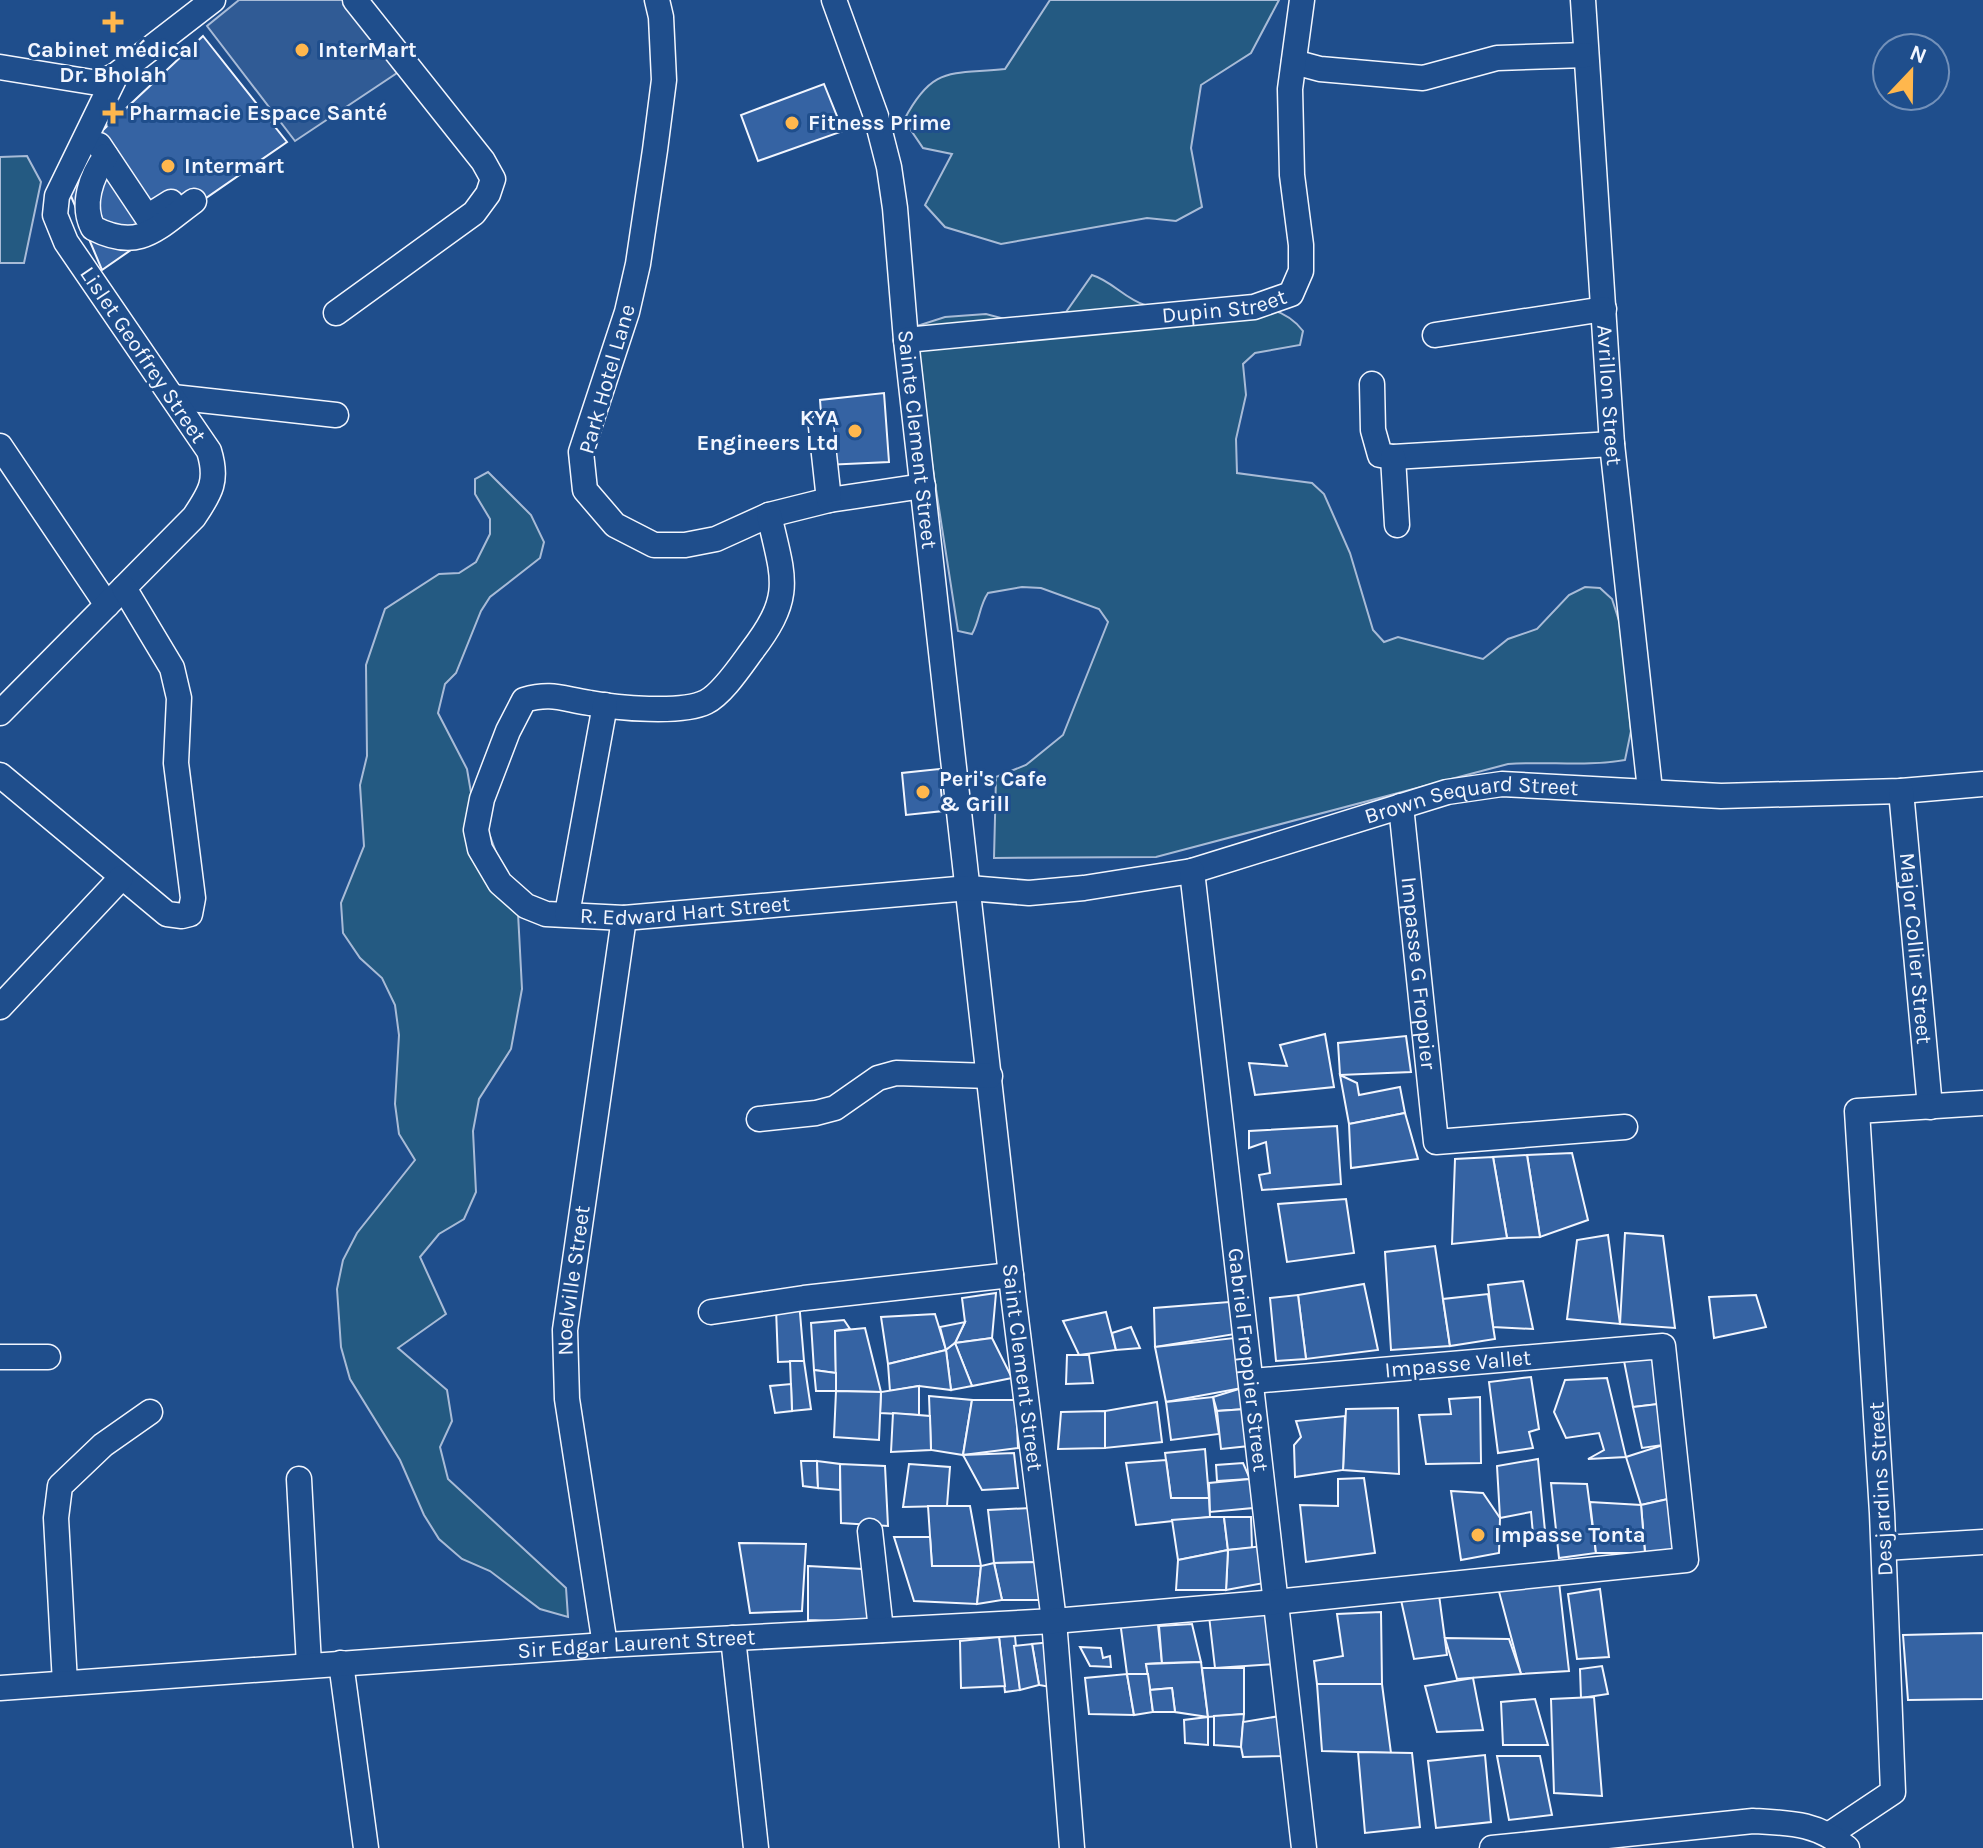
<svg xmlns="http://www.w3.org/2000/svg" width="1983" height="1848" viewBox="0 0 1983 1848" font-family="Karla,sans-serif">
  <style>
    .green { fill: #245a82; stroke: #a8bbd7; stroke-width: 2 }
    .parking { fill: #305b95; stroke: #a8bbd7; stroke-width: 2 }
    .building { fill: #3563a3; stroke: #f2f6ff; stroke-width: 2 }
    .lines { fill: none; stroke-linecap: round; stroke-linejoin: round }
    .minor-casing { stroke: #f2f6ff; stroke-width: 27 }
    .minor { stroke: #1f4e8c; stroke-width: 24 }
    .poi-dot { fill: #ffb74d; stroke: #1f4e8c; stroke-width: 3 }
    .labels { text-anchor: middle; dominant-baseline: central; stroke-width: 6; stroke-linejoin: round; paint-order: stroke }
    .poi-label { font-size: 22px; font-weight: bold; fill: #f2f6ff; stroke: #1f4e8c; text-anchor: start }
    .street-label { font-size: 22px; fill: #f2f6ff; stroke: #1f4e8c }
  </style>
  <rect width="100%" height="100%" fill="#1f4e8c"/>
  <g class="green">
    <path d="M1050 0H1279L1251 53 1201 85 1191 148 1202 207 1176 221 1147 218 1001 244 945 227 925 205 952 154 923 148 904 120C933 65 950 75 1005 69Z"/>
    <path d="M27 156 41 182 24 263H0V157Z"/>
    <path d="M1092 275C1112 281 1125 299 1145 305 1154 308 1166 306 1176 306 1216 306 1276 294 1303 331L1300 345 1255 353 1243 364 1246 395 1236 439 1237 473 1312 483 1324 494 1350 553 1373 630 1384 642 1398 637 1483 659 1508 639 1537 629 1569 595 1585 587 1600 588 1612 599 1622 630 1631 731 1625 760C1586 767 1547 761 1508 764L1156 857 994 858 996 777 1026 765 1063 735 1108 622 1099 609 1041 588 1022 587 988 593C979 606 980 620 972 634L958 631 911 328 945 317 986 314 1012 321 1066 312Z"/>
    <path d="M488 472 531 515 544 542 540 558 490 597 481 611 456 673 445 684 438 713 467 769 475 816 490 836 518 913 522 989 511 1049 479 1099 473 1131 476 1192 464 1219 439 1234 420 1257 446 1314 398 1348 447 1390 452 1421 440 1447 448 1479 566 1588 568 1617 540 1609 490 1571 462 1559 439 1539 424 1515 400 1460 350 1379 341 1347 337 1289 343 1260 357 1233 415 1160 399 1134 395 1104 399 1035 395 1005 382 978 360 958 343 933 341 903 364 846 360 785 367 756 366 665 385 609 439 574 459 573 476 562 490 534V519L475 494V479Z"/>
  </g>
  <path class="parking" d="M239 0H345L397 73 295 141 207 26Z"/>
  <g class="building">
    <path d="M203 36 287 142 102 270 68 189 103 130Z"/>
    <path d="M824 84 843 131 758 161 741 115Z"/>
    <path d="M884 393 889 462 825 465 820 400Z"/>
    <path d="M939 769 943 811 906 815 902 773Z"/>
    <path d="M1325 1034 1334 1087 1255 1095 1249 1063 1287 1066 1280 1045Z"/>
    <path d="M1406 1036 1411 1072 1340 1075 1338 1043Z"/>
    <path d="M1340 1075 1357 1083 1359 1095 1400 1087 1405 1113 1349 1124Z"/>
    <path d="M1405 1113 1418 1159 1351 1168 1349 1124Z"/>
    <path d="M1337 1126 1341 1184 1262 1190 1259 1175 1270 1173 1266 1142 1249 1148V1131Z"/>
    <path d="M1572 1153 1588 1220 1540 1237 1527 1155Z"/>
    <path d="M1527 1155 1540 1237 1507 1238 1493 1157Z"/>
    <path d="M1493 1157 1507 1238 1452 1244 1455 1159Z"/>
    <path d="M1346 1199 1354 1253 1287 1262 1278 1204Z"/>
    <path d="M1625 1233 1663 1236 1675 1328 1620 1324Z"/>
    <path d="M1608 1235 1620 1324 1567 1319 1577 1240Z"/>
    <path d="M1435 1246 1450 1346 1391 1350 1385 1252Z"/>
    <path d="M1523 1281 1533 1329 1493 1327 1488 1285Z"/>
    <path d="M1364 1284 1378 1350 1306 1359 1298 1295Z"/>
    <path d="M996 1293 992 1338 955 1343 965 1322 962 1298Z"/>
    <path d="M1488 1294 1495 1339 1450 1346 1443 1299Z"/>
    <path d="M1298 1295 1306 1359 1276 1361 1270 1298Z"/>
    <path d="M1756 1295 1766 1327 1714 1338 1709 1297Z"/>
    <path d="M799 1301 804 1361 778 1362 776 1308Z"/>
    <path d="M1229 1302 1235 1334 1155 1347 1154 1308Z"/>
    <path d="M1106 1312 1116 1350 1079 1355 1063 1321Z"/>
    <path d="M935 1314 946 1350 888 1364 881 1317Z"/>
    <path d="M844 1320 850 1329 835 1331 836 1373 814 1370 811 1323Z"/>
    <path d="M965 1322 955 1343 946 1350 940 1327Z"/>
    <path d="M1131 1327 1140 1348 1116 1350 1112 1333Z"/>
    <path d="M865 1328 881 1392 836 1391 835 1331Z"/>
    <path d="M992 1338 1012 1378 972 1386 955 1343Z"/>
    <path d="M1234 1338 1242 1388 1166 1402 1155 1347Z"/>
    <path d="M955 1343 972 1386 951 1390 946 1350Z"/>
    <path d="M946 1350 951 1390 919 1386 890 1391 888 1364Z"/>
    <path d="M1067 1355H1089L1093 1383 1066 1384Z"/>
    <path d="M1655 1358 1658 1404 1633 1407 1624 1361Z"/>
    <path d="M790 1361H804L811 1409 792 1411Z"/>
    <path d="M814 1370 836 1373V1391H816Z"/>
    <path d="M1531 1377 1539 1429 1529 1432 1533 1448 1498 1453 1489 1382Z"/>
    <path d="M1607 1378 1626 1457 1588 1459 1604 1450 1599 1433 1566 1438 1554 1412 1565 1380Z"/>
    <path d="M791 1384 792 1411 775 1413 770 1386Z"/>
    <path d="M919 1386V1415L880 1413 881 1392Z"/>
    <path d="M1242 1388 1246 1409 1217 1411 1213 1397Z"/>
    <path d="M836 1391 881 1392 879 1440 834 1437Z"/>
    <path d="M929 1396 972 1400 963 1455 931 1450Z"/>
    <path d="M1213 1397 1219 1434 1171 1440 1166 1402Z"/>
    <path d="M1480 1397 1481 1463 1426 1464 1419 1415 1451 1414 1449 1399Z"/>
    <path d="M972 1400H1016L1018 1448 963 1455Z"/>
    <path d="M1157 1402 1162 1442 1105 1448V1411Z"/>
    <path d="M1658 1404 1663 1445 1642 1448 1633 1407Z"/>
    <path d="M1398 1408 1399 1474 1343 1470 1346 1409Z"/>
    <path d="M1246 1409 1249 1446 1221 1449 1217 1411Z"/>
    <path d="M1105 1411V1448L1058 1449 1061 1412Z"/>
    <path d="M893 1413 930 1416 931 1450 891 1452Z"/>
    <path d="M1345 1416 1343 1470 1295 1477 1294 1445 1301 1437 1296 1421Z"/>
    <path d="M1663 1445 1668 1499 1641 1505 1626 1457Z"/>
    <path d="M1205 1449 1209 1498H1171L1165 1453Z"/>
    <path d="M1014 1453 1018 1488 982 1490 963 1455Z"/>
    <path d="M1538 1459 1545 1531 1533 1534 1531 1512 1500 1518 1497 1466Z"/>
    <path d="M1166 1460 1171 1498H1209L1210 1517 1136 1525 1126 1463Z"/>
    <path d="M801 1461H817L818 1488 803 1486Z"/>
    <path d="M817 1461 840 1464V1490L818 1488Z"/>
    <path d="M1243 1463 1250 1479 1217 1481 1216 1465Z"/>
    <path d="M840 1464 885 1466 888 1526 841 1523Z"/>
    <path d="M909 1464 950 1467 947 1506 903 1507Z"/>
    <path d="M1364 1478 1375 1553 1306 1562 1300 1505 1338 1506V1479Z"/>
    <path d="M1250 1479 1253 1508 1210 1512 1209 1483Z"/>
    <path d="M1551 1483 1587 1484 1596 1553 1559 1558Z"/>
    <path d="M1451 1491 1483 1493 1500 1518 1499 1553 1461 1560Z"/>
    <path d="M1668 1499 1675 1550 1645 1553 1641 1505Z"/>
    <path d="M1590 1502 1641 1505 1645 1553H1596Z"/>
    <path d="M928 1506H970L981 1566H932Z"/>
    <path d="M1031 1508 1042 1562 994 1563 988 1510Z"/>
    <path d="M1210 1517H1224L1228 1550 1178 1560 1172 1520Z"/>
    <path d="M1224 1517H1251L1252 1548 1228 1550Z"/>
    <path d="M894 1537H930L932 1566H981L977 1604 914 1601Z"/>
    <path d="M739 1543 806 1544 802 1611 750 1613Z"/>
    <path d="M1263 1546 1264 1583 1226 1590 1228 1550Z"/>
    <path d="M1228 1550 1226 1590H1176L1178 1560Z"/>
    <path d="M1042 1562 1045 1600H1002L994 1563Z"/>
    <path d="M994 1563 1002 1600 977 1604 981 1566Z"/>
    <path d="M808 1566 863 1569 869 1622 808 1620Z"/>
    <path d="M1559 1582 1569 1671 1521 1674 1498 1588Z"/>
    <path d="M1600 1589 1609 1657 1577 1659 1568 1594Z"/>
    <path d="M1439 1595 1447 1655 1414 1659 1401 1600Z"/>
    <path d="M1271 1609 1274 1664 1215 1668 1209 1616Z"/>
    <path d="M1381 1612 1382 1684H1317L1314 1661 1343 1656 1337 1614Z"/>
    <path d="M1157 1615 1162 1663 1146 1664 1148 1674H1127L1120 1621Z"/>
    <path d="M1192 1624 1201 1662 1162 1663 1159 1626Z"/>
    <path d="M1983 1633V1699L1908 1700 1903 1635Z"/>
    <path d="M1015 1636 1020 1690 1005 1692 999 1637Z"/>
    <path d="M999 1637 1005 1686 961 1688 960 1641Z"/>
    <path d="M1445 1638 1509 1639 1521 1674 1457 1679Z"/>
    <path d="M1052 1642 1056 1688 1039 1685 1032 1644Z"/>
    <path d="M1032 1644 1039 1685 1020 1690 1014 1646Z"/>
    <path d="M1080 1647 1101 1648 1103 1658 1110 1656 1111 1667 1090 1666Z"/>
    <path d="M1201 1662 1208 1717 1175 1712 1172 1688 1150 1690 1146 1664Z"/>
    <path d="M1602 1666 1608 1694 1581 1698 1580 1669Z"/>
    <path d="M1202 1668H1244V1714L1208 1717Z"/>
    <path d="M1127 1674 1134 1715 1089 1714 1085 1678Z"/>
    <path d="M1127 1674H1148L1153 1712 1134 1715Z"/>
    <path d="M1473 1678 1483 1730 1437 1732 1425 1686Z"/>
    <path d="M1317 1684H1382L1391 1753 1322 1751Z"/>
    <path d="M1172 1688 1175 1712H1153L1150 1690Z"/>
    <path d="M1594 1697 1602 1796 1554 1793 1551 1699Z"/>
    <path d="M1535 1699 1548 1745H1503L1501 1702Z"/>
    <path d="M1244 1714 1241 1747 1214 1745V1716Z"/>
    <path d="M1280 1716 1286 1756 1243 1757 1241 1747 1243 1722Z"/>
    <path d="M1208 1717V1745L1185 1743 1184 1720Z"/>
    <path d="M1358 1752 1412 1753 1420 1827 1365 1833Z"/>
    <path d="M1485 1755 1491 1822 1436 1828 1428 1761Z"/>
    <path d="M1497 1756H1540L1552 1815 1509 1820Z"/>
  </g>
  <g class="lines">
    <g class="minor-casing">
      <g id="minor">
        <path d="M657 0 661 17 664 80 655 150 638 264 627 312 581 452 585 490 615 525 654 545H685L716 539 769 515 829 500 923 486"/>
        <path id="s1" d="M834 0 876 116 889 167 895 208 906 340 1014 1302 1054 1621 1072 1848"/>
        <path id="s2" d="M1583 0 1612 444 1650 790"/>
        <path d="M1294 62 1320 69 1423 78 1497 58 1586 55"/>
        <path d="M0 67 98 83 116 75 213 0"/>
        <path d="M99 145 147 217 171 202"/>
        <path d="M106 156C91 176 81 205 93 228 140 252 157 228 194 201"/>
        <path d="M336 313 474 213 488 194 493 179 483 161 355 0"/>
        <path d="M1435 335 1604 309"/>
        <path id="s3" d="M906 340 1254 307 1291 294 1301 271V245L1292 175 1290 89 1302 0"/>
        <path d="M1372 384 1373 430 1380 455 1393 457 1612 444"/>
        <path d="M173 397 336 415"/>
        <path d="M821 427 829 500"/>
        <path d="M0 446 107 605"/>
        <path d="M1393 457 1397 525"/>
        <path id="s4" d="M769 515C784 580 794 596 751 652 740 667 722 694 706 702 682 714 616 708 590 703 562 699 552 692 524 700L508 731 482 799 476 830 480 849 500 883 526 906 546 914 624 918 969 888 1029 893 1084 888 1192 871 1447 792 1502 784 1721 796 1901 791 1983 784"/>
        <path d="M0 713 194 517C211 492 218 480 209 451L66 242 55 215 57 196 116 75"/>
        <path d="M0 775 167 914 182 916 190 914 193 898 176 763 179 698 172 668 124 588"/>
        <path id="s5" d="M1901 791 1930 1107"/>
        <path id="s6" d="M1401 806 1436 1142 1625 1127"/>
        <path id="s7" d="M1192 871 1304 1848"/>
        <path d="M567 914 605 705"/>
        <path d="M0 1007 121 878"/>
        <path d="M759 1119 816 1113 835 1108 878 1078 896 1073 990 1076"/>
        <path d="M711 1312 804 1298 1011 1275"/>
        <path d="M0 1357H48"/>
        <path d="M299 1479 309 1665"/>
        <path d="M870 1531 881 1630"/>
        <path d="M1884 1548 1983 1542"/>
        <path d="M733 1638 756 1848"/>
        <path id="s8" d="M605 1645 567 1399 565 1330 624 918"/>
        <path d="M341 1663 366 1848"/>
        <path d="M65 1683 56 1518 60 1486 103 1445 150 1412"/>
        <path id="s9" d="M0 1688 605 1645 1054 1621 1275 1602 1686 1560 1663 1346 1252 1381"/>
        <path d="M1830 1834 1893 1792 1882 1513 1857 1111 1983 1103"/>
        <path d="M1492 1848 1753 1821C1791 1823 1817 1823 1847 1848"/>
      </g>
    </g>
    <use href="#minor" class="minor"/>
  </g>
  <g class="poi-dot">
    <path d="M109 10h8v8h8v8h-8v8h-8v-8h-8v-8h8z"/>
    <circle cx="302" cy="50" r="8"/>
    <path d="M109 101h8v8h8v8h-8v8h-8v-8h-8v-8h8z"/>
    <circle cx="792" cy="123" r="8"/>
    <circle cx="168" cy="166" r="8"/>
    <circle cx="855" cy="431" r="8"/>
    <circle cx="923" cy="792" r="8"/>
    <circle cx="1478" cy="1535" r="8"/>
  </g>
  <g class="labels">
    <g class="poi-label">
      <text x="113" y="50" text-anchor="middle">Cabinet médical<tspan x="113" dy="25">Dr. Bholah</tspan></text>
      <text x="318" y="50">InterMart</text>
      <text x="129" y="113">Pharmacie Espace Santé</text>
      <text x="808" y="123">Fitness Prime</text>
      <text x="184" y="166">Intermart</text>
      <text x="839" y="418" text-anchor="end">KYA<tspan x="839" dy="25">Engineers Ltd</tspan></text>
      <text x="939" y="779">Peri's Cafe<tspan x="939" dy="25">&amp; Grill</tspan></text>
      <text x="1494" y="1535">Impasse Tonta</text>
    </g>
    <g class="street-label">
      <text stroke="none"><textPath href="#s3" startOffset="320">Dupin Street</textPath></text>
      <text transform="translate(143 355) rotate(56)">Lislet Geoffrey Street</text>
      <text transform="translate(607 379) rotate(-74)">Park Hotel Lane</text>
      <text stroke="none"><textPath href="#s2" startOffset="396">Avrillon Street</textPath></text>
      <text stroke="none"><textPath href="#s1" startOffset="450">Sainte Clement Street</textPath></text>
      <text stroke="none"><textPath href="#s4" startOffset="1592">Brown Sequard Street</textPath></text>
      <text stroke="none"><textPath href="#s4" startOffset="792">R. Edward Hart Street</textPath></text>
      <text stroke="none"><textPath href="#s5" startOffset="158">Major Collier Street</textPath></text>
      <text stroke="none"><textPath href="#s6" startOffset="168">Impasse G Froppier</textPath></text>
      <text stroke="none"><textPath href="#s8" startOffset="368">Noelville Street</textPath></text>
      <text stroke="none"><textPath href="#s7" startOffset="492">Gabriel Froppier Street</textPath></text>
      <text transform="translate(1458 1364) rotate(-5)">Impasse Vallet</text>
      <text stroke="none"><textPath href="#s1" startOffset="1384">Saint Clement Street</textPath></text>
      <text transform="translate(1881 1489) rotate(-93)">Desjardins Street</text>
      <text stroke="none"><textPath href="#s9" startOffset="638">Sir Edgar Laurent Street</textPath></text>
    </g>
  </g>
  <g transform="translate(1911 72) rotate(22)"><circle r="38" fill="#1f4e8c" stroke="#7391ba" stroke-width="2"/>
  <path d="M0-6L14 30L0 20L-14 30Z" fill="#ffb74d"/>
  <text y="-12" font-size="22" font-weight="bold" text-anchor="middle" fill="#f2f6ff">N</text>
  </g>
</svg>
